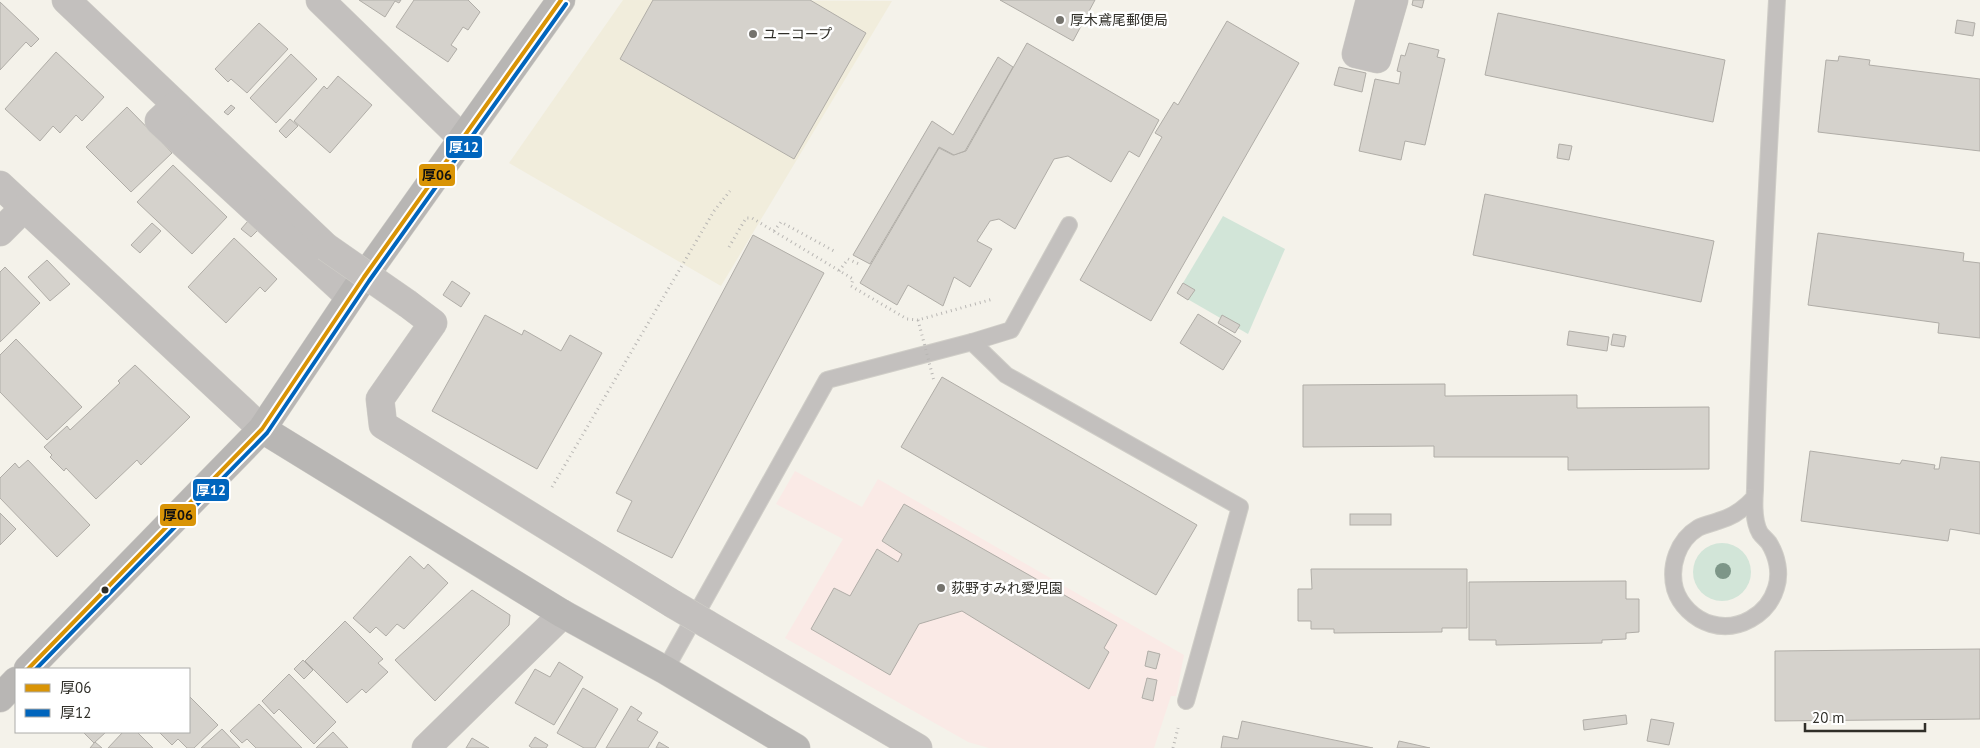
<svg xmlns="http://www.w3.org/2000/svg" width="1980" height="748" viewBox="0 0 1980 748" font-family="'PT Sans','Noto Sans JP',sans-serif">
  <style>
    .built { fill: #f1eddc }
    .education { fill: #faeae6 }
    .green { fill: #d2e5d8 }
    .building { fill: #d5d2cc; stroke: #b0ada7 }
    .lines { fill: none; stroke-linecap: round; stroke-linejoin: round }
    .lane-casing { stroke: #d0cec8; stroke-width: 18 }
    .street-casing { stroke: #d0cec8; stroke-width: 29 }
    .secondary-casing { stroke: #d0cec8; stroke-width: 29 }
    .path { stroke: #b9b7b4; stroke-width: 3; stroke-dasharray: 1 4; stroke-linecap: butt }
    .lane { stroke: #c3c0be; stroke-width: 16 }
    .street { stroke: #c3c0be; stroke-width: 28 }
    .secondary { stroke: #b8b6b4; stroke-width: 28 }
    .street-bridge-casing { stroke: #d0cec8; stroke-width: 29; stroke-linecap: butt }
    .path-bridge { stroke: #b9b7b4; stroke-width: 3; stroke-dasharray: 1 4; stroke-linecap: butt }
    .street-bridge { stroke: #c3c0be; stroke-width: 28 }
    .bus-1-casing { stroke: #fff; stroke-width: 8 }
    .bus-2-casing { stroke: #fff; stroke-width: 8 }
    .bus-1 { stroke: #d99406; stroke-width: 4 }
    .bus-2 { stroke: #0065bd; stroke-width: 4 }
    .tree { fill: #7d9688 }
    .poi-dot { fill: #75736d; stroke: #fff; stroke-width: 2 }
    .bus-dot { fill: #302f29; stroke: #fff; stroke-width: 2 }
    .labels { text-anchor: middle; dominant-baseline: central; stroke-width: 5; stroke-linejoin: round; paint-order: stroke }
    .poi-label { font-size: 14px; fill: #302f29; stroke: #fff; text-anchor: start }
    .line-badge { stroke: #fff; stroke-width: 2 }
    .badge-label { font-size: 14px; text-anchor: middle; font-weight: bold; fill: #fff }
    .pale-badge-label { font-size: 14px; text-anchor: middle; font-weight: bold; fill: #111 }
  </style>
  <rect width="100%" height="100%" fill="#f4f2ea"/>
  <path class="built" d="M623 0 892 1 721 286 509 163Z"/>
  <path class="education" d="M795 471 862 507 878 479 1184 655 1176 696H1171L1154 748H989L968 742 785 638 843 539 776 504Z"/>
  <g class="green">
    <path d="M1223 216 1285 249 1248 334 1177 293Z"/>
    <circle cx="1722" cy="572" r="29"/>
  </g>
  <g class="building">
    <path d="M359 0H401L399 3 395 1 385 17Z"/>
    <path d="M414 0H468L480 12 468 30 463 27 451 45 457 49 448 62 396 27Z"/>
    <path d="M653 0H810L866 33 794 159 620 59Z"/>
    <path d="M1000 0H1095L1073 41Z"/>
    <path d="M1413 0H1424L1422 8 1412 5Z"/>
    <path d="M0 2 39 39 31 47 26 42 0 70Z"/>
    <path d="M1498 13 1725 60 1713 122 1485 75Z"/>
    <path d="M1957 20 1975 23 1973 36 1955 33Z"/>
    <path d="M1227 21 1299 63 1151 321 1080 280 1162 137 1155 133 1174 102 1178 105Z"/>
    <path d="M259 23 288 49 247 93 231 79 228 82 215 69Z"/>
    <path d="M1027 43 1159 120 1139 157 1129 151 1111 182 1068 156 1054 159 1015 229 999 219 990 221 977 241 992 249 970 287 954 277 943 306 908 285 897 305 860 283 939 148 953 155 966 151Z"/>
    <path d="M1409 43 1439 50 1437 57 1445 59 1425 145 1405 141 1401 160 1359 151 1375 79 1399 84 1401 72 1397 71 1401 55 1405 56Z"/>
    <path d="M56 52 104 97 82 121 76 115 60 133 53 126 40 141 5 109Z"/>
    <path d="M291 54 317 79 276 123 250 98Z"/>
    <path d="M1839 56 1870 60 1869 65 1980 79V151L1818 132 1826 60 1838 61Z"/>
    <path d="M998 57 1013 67 965 151 954 155 939 147 870 264 853 255 932 121 953 135Z"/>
    <path d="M1339 67 1366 73 1362 92 1334 85Z"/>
    <path d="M338 76 372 105 330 153 294 121 324 86 327 89Z"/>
    <path d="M231 105 235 108 228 115 224 112Z"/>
    <path d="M127 107 172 153 131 192 86 147Z"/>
    <path d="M290 119 298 126 286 138 279 131Z"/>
    <path d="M1559 144 1572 146 1569 160 1557 158Z"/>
    <path d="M173 165 227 217 192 254 137 202Z"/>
    <path d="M1485 194 1714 241 1701 302 1473 255Z"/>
    <path d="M248 221 258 230 251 237 241 229Z"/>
    <path d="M152 223 161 231 140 253 131 245Z"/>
    <path d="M1818 233 1964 253 1963 261 1980 263V338L1938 333 1939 323 1808 305Z"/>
    <path d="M753 235 824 273 672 558 617 531 632 501 616 493Z"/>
    <path d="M234 238 277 279 265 292 260 287 226 323 188 287Z"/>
    <path d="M47 260 70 284 50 301 28 277Z"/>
    <path d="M5 267 40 303 0 342V272Z"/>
    <path d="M452 281 470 293 461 307 443 295Z"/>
    <path d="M1183 283 1195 290 1188 300 1177 293Z"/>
    <path d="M1198 314 1241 341 1223 370 1180 343Z"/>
    <path d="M485 315 522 335 524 330 561 351 570 335 602 353 537 469 432 411Z"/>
    <path d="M1222 315 1240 325 1235 333 1218 323Z"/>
    <path d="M1569 331 1609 337 1607 351 1567 345Z"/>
    <path d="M1613 334 1626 336 1624 347 1611 345Z"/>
    <path d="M16 339 82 407 47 440 0 392V355Z"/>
    <path d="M135 365 190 417 141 465 137 460 96 499 66 468 64 471 50 457 52 455 44 447 67 426 70 430 120 383 118 381Z"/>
    <path d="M942 377 1197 525 1156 595 901 447Z"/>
    <path d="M1445 384V396L1577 395V408L1709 407V469L1568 470V457H1434V446L1303 447V385Z"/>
    <path d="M1810 451 1900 464 1902 460 1935 465 1934 469H1939L1941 457 1980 462V534L1950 529 1948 541 1801 521Z"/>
    <path d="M28 460 90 525 57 557 0 498V478L15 463 19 468Z"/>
    <path d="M904 504 1117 625 1104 648 1109 652 1089 689 962 611 919 624 890 675 811 629 834 588 850 596 877 549 898 562 902 554 882 541Z"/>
    <path d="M0 513 16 529 0 545Z"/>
    <rect x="1350" y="514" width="41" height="11"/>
    <path d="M410 556 424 569 428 564 448 583 404 629 397 624 386 636 376 627 370 633 353 618Z"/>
    <path d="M1311 569H1467V628H1442V632L1334 633V629H1311V621H1298V589H1312Z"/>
    <path d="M1626 581V599H1639V632L1626 633V639L1602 640V643L1496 645V640H1469V582Z"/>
    <path d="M472 590 510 615 509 625 435 701 395 660Z"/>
    <path d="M345 621 383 659 378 663 388 672 366 693 362 689 347 703 305 661Z"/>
    <path d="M1980 649V719L1775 721V651Z"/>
    <path d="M1148 651 1160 654 1156 669 1145 666Z"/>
    <path d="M303 660 313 670 304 679 294 669Z"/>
    <path d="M559 662 583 677 554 725 515 703 535 669 550 677Z"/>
    <path d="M289 674 336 722 314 744 279 709 274 714 262 701Z"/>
    <path d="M1147 678 1157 680 1153 701 1142 698Z"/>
    <path d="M583 688 618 709 595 748H584L557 733Z"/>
    <path d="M189 696 218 725 194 748H187L178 739 172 745 159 732H189Z"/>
    <path d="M259 704 302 748H256L247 739 242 743 230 731Z"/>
    <path d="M631 706 642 713 637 720 658 732 648 748H606Z"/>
    <path d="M1626 715 1627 724 1584 730 1583 720Z"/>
    <path d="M1651 719 1674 723 1669 745 1647 741Z"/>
    <path d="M1242 721 1373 748H1221L1223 736 1238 739Z"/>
    <path d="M222 729 240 748H201Z"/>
    <path d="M83 732H106L94 743Z"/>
    <path d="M123 732H137L153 748H108Z"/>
    <path d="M333 732 348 748H316Z"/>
    <path d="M535 737 548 745 546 748H532L529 746Z"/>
    <path d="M472 738 489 748H466Z"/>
    <path d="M1399 741 1430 748H1397Z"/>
    <path d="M95 742 102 748H90Z"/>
    <path d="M659 742 669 748H656Z"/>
  </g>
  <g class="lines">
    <g class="lane-casing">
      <g id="lane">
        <path d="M972 342 1011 330 1069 225"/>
        <path d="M1754 498C1744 509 1733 517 1718 521 1711 524 1705 524 1698 528 1678 540 1669 566 1675 589 1680 605 1694 619 1711 624 1738 632 1768 615 1776 588 1781 573 1777 556 1769 543 1766 539 1762 536 1760 533 1753 521 1754 503 1755 490 1759 327 1768 163 1777 0"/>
        <path d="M665 670 827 380 972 342 1006 375 1240 507 1186 701"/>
      </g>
    </g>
    <g class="street-casing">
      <g id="street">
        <path d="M66 0 326 247"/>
        <path d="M320 0 463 139"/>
        <path d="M1370 0 1356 54 1377 59 1394 0"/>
        <path d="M176 105 159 121 350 297"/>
        <path d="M0 185 262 429"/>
        <path d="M0 232 24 208"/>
        <path d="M408 304 433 323 380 399 383 425 673 604"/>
        <path d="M707 624 918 748"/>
        <path d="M426 748 563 614"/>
      </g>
    </g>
    <g class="secondary-casing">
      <g id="secondary">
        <path d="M262 429 563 614 665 670 796 748"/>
        <path d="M28 669 262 429 364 277 561 0"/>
        <path d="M0 698 16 681"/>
      </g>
    </g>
    <g class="path">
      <path d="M774 231 781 222 834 251"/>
      <path d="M729 247 746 218H752L853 279 851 286 907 319 918 320 993 299"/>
      <path d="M839 271 848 259 861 265"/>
      <path d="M552 487 714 211 730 191"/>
      <path d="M1173 748 1178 728"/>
    </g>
    <use href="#lane" class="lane"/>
    <use href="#street" class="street"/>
    <use href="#secondary" class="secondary"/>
    <g class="street-bridge-casing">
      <g id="street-bridge">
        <path d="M326 247 408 304"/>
        <path d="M673 604 707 624"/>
      </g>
    </g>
    <path class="path-bridge" d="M918 320 934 381"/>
    <use href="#street-bridge" class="street-bridge"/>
    <g class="bus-1-casing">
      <path id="bus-1" d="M28 669 262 429 364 277 561 0"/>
    </g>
    <g class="bus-2-casing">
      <path id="bus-2" d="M36 669 267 433 369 281 566 4"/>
    </g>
    <use href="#bus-1" class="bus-1"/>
    <use href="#bus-2" class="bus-2"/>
  </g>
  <circle class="tree" cx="1723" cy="571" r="8"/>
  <g class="poi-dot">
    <circle cx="1060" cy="20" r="5"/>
    <circle cx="753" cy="34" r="5"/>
    <circle cx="941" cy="588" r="5"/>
  </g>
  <circle class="bus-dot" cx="105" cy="590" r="4.5"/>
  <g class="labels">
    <g class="poi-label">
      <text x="1070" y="20">厚木鳶尾郵便局</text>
      <text x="763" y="34">ユーコープ</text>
      <text x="951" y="588">荻野すみれ愛児園</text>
    </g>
  </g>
  <g class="line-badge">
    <rect x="445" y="135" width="38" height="24" rx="5" fill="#0065bd"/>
    <rect x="418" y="163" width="38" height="24" rx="5" fill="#d99406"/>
    <rect x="192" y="478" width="38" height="24" rx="5" fill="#0065bd"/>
    <rect x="159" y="503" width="38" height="24" rx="5" fill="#d99406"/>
  </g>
  <g class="badge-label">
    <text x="464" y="152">厚12</text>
    <text x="211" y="495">厚12</text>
  </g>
  <g class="pale-badge-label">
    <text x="437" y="180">厚06</text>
    <text x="178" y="520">厚06</text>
  </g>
  <rect x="15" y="668" width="175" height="65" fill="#ffffff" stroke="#acaca9"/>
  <rect x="25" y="684" width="25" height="8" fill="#d99406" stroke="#acaca9"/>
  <text x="60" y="693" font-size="15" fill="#302f29">厚06</text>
  <rect x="25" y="709" width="25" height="8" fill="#0065bd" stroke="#acaca9"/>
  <text x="60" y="718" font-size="15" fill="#302f29">厚12</text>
  <path d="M1805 723v8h120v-8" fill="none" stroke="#302f29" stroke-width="2.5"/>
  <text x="1812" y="723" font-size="15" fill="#302f29" stroke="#ffffff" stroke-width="4" paint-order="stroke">20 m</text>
</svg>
